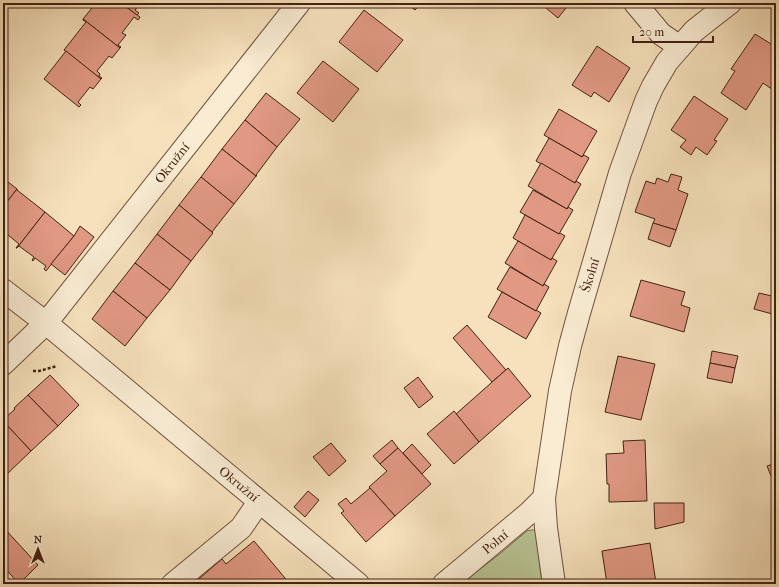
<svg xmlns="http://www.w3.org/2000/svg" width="779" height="587" viewBox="0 0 779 587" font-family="'IM FELL French Canon',serif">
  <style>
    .green { fill: #b8c494; stroke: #7e7254 }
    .building { fill: #e19984; stroke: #432113 }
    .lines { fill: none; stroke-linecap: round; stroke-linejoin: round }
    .minor-casing { stroke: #70513d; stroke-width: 24 }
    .path { stroke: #432113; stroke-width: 2.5; stroke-dasharray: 3 2; stroke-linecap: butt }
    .minor { stroke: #f9ecd3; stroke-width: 22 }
    .labels { text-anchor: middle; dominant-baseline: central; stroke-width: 4; stroke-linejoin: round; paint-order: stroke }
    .street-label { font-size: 13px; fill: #432113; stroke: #f9ecd3 }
  </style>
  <rect width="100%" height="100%" fill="#f6e1bc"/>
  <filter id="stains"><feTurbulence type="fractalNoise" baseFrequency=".005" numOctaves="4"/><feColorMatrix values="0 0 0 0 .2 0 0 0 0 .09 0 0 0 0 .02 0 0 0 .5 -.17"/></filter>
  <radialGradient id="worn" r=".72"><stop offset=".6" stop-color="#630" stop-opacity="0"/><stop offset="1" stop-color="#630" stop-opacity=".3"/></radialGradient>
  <path class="green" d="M530 530H534L536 532 542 584H473L469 579 471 576 501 553 527 531Z"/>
  <g class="building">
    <path d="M96 3H121L140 17 138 20 134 17 122 33 126 35 118 45 121 47 120 48 83 19Z"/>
    <path d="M121 3H141L135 10 139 13 137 15Z"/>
    <path d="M406 3H421L415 10Z"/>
    <path d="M540 3H570L558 18Z"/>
    <path d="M364 10 403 40 377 72 339 42Z"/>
    <path d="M83 19 120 48 112 58 109 56 97 71 100 74 99 76 102 78 101 79 64 50 86 22 83 20Z"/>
    <path d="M755 34 776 47V92L763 83 746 110 721 93 735 71 731 69Z"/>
    <path d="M597 46 630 68 609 102 594 92 591 97 572 85Z"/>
    <path d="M66 51 101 79 93 89 90 87 78 102 81 105 79 107 44 79Z"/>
    <path d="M323 61 359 89 333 122 297 93Z"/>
    <path d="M266 93 300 119 277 147 245 120Z"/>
    <path d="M694 96 728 119 714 140 717 141 707 155 696 147 691 155 680 147 686 140 671 130Z"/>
    <path d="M559 109 597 131 582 157 544 135Z"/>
    <path d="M245 120 277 147 256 175 257 176H256L222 149Z"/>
    <path d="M549 138 582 157 584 155 589 158 575 183 536 161Z"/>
    <path d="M222 149 256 176 234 204 201 177Z"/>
    <path d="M541 163 575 183 576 181 581 184 567 209 528 186Z"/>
    <path d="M671 174 682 177 678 190 688 194 676 230 653 223 655 219 635 212 646 181 655 184 657 178 668 182Z"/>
    <path d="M201 177 234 204 212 232 179 205Z"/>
    <path d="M3 178 17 189 3 207Z"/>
    <path d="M17 189V190L45 212 17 248H16L19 244 8 235 6 238 5 237 7 234 3 231V207Z"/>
    <path d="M533 190 567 209 568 207 573 210 559 234 520 212Z"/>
    <path d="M179 205 213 233 191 261 157 234Z"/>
    <path d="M45 212 74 236 46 271 44 269 46 266 35 258 33 261 32 260 34 257 19 246 17 248Z"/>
    <path d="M525 215 559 234 560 233 565 236 551 260 513 238Z"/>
    <path d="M653 223 676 230 670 247 648 239Z"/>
    <path d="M80 226 94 237 65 275 51 264 74 236Z"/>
    <path d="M157 234 191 261 170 290 135 263Z"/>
    <path d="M518 241 551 260 552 258 557 261 543 286 505 263Z"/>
    <path d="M135 263 170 290 147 318 113 291Z"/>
    <path d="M510 267 543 286 544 284 549 287 536 311 497 289Z"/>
    <path d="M641 280 685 292 681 305 690 308 684 332 630 316Z"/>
    <path d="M113 291 147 318 125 346 92 319Z"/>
    <path d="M502 292 536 311V310L541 313 526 339 488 317Z"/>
    <path d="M759 293 776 297V315L754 309Z"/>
    <path d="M467 325 506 370 492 382 453 338Z"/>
    <path d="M712 351 738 356 735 368 710 363Z"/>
    <path d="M618 356 655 364 641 420 605 412Z"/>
    <path d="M710 363 735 368 732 383 707 378Z"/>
    <path d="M508 368 531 396 479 442 456 414Z"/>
    <path d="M50 375 79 405 58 426 28 395Z"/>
    <path d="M418 377 433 397 419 408 404 388Z"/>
    <path d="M28 395 58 426 31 451 3 421V420L15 409 14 408Z"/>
    <path d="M454 411 479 442 454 464 427 434Z"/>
    <path d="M3 421 31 451 5 476 3 474Z"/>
    <path d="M392 440 398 448 380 464 373 456Z"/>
    <path d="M645 440 647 501 609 502V484H607L606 454 624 453 623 441Z"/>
    <path d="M331 443 346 461 329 476 313 457Z"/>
    <path d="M412 444 431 465 422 474 403 453Z"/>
    <path d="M398 448 431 484 395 516 369 487 387 471 380 464Z"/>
    <path d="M776 463V486H775L767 466Z"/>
    <path d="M370 488 395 516 366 542 341 513 344 511 338 504 346 498 351 504Z"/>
    <path d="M308 491 319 500 305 517 294 507Z"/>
    <path d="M654 503H684V522L655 529Z"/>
    <path d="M3 527 38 565 19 584 3 566Z"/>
    <path d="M254 541 290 584H193L222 559 226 564Z"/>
    <path d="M650 543 656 583 648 584H607L602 551Z"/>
  </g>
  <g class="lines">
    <g class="minor-casing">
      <g id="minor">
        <path d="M299 3 46 323 358 584"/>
        <path d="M635 3 661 34 680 47"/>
        <path d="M3 290 46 323 3 364"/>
        <path d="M173 584 241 528 259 502"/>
        <path d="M444 584 529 513 544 498"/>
        <path d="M554 584 546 528 544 498 560 391 570 346 579 313 620 173 646 101 653 86 667 62 680 47 694 31 713 16 730 3"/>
      </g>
    </g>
    <path class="path" d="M33 371H39L57 366"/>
    <use href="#minor" class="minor"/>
  </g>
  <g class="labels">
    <g class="street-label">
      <text transform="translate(172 163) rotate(-52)">Okružní</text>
      <text transform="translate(590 275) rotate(-73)">Školní</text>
      <text transform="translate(239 484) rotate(40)">Okružní</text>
      <text transform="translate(495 542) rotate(-40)">Polní</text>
    </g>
  </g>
  <rect width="779" height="587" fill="none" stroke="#f6e1bc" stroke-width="16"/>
  <rect x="4" y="4" width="771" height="579" fill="none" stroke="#432113" stroke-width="2"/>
  <rect x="8" y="8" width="763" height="571" fill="none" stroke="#432113"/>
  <g transform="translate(38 549)" stroke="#f9ecd3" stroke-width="3" paint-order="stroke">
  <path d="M0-3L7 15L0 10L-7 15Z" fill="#432113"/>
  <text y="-6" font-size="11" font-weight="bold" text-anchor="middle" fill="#432113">N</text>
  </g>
  <path d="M633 36v6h80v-6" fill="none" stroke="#432113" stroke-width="2"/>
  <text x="639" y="36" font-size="12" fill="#432113" stroke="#f9ecd3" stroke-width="3" paint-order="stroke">20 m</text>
  <rect width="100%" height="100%" filter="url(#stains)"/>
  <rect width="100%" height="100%" fill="url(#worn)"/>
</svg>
